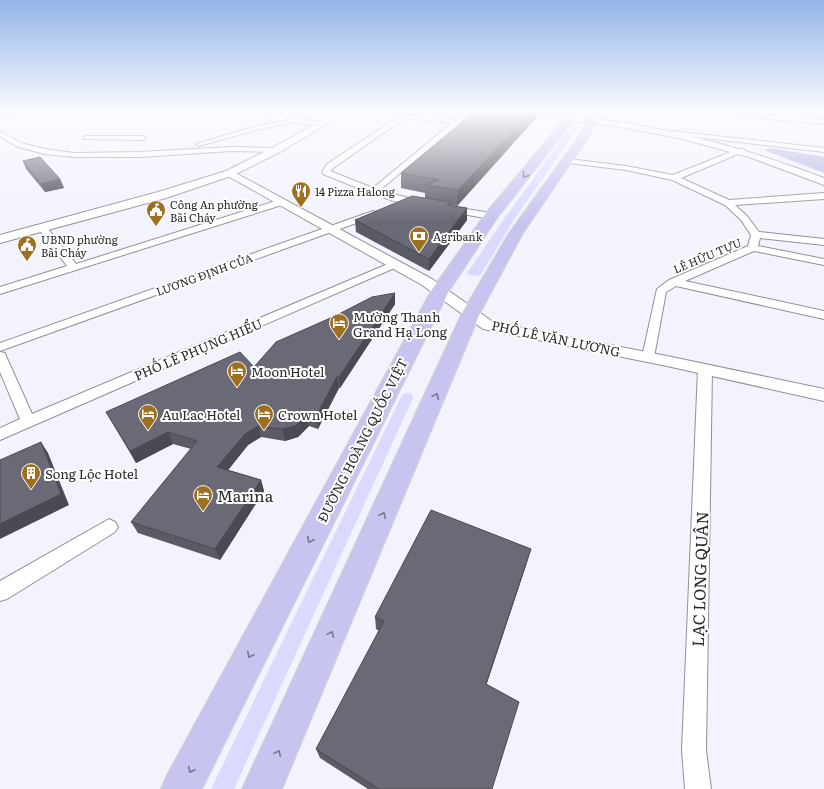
<svg xmlns="http://www.w3.org/2000/svg" width="824" height="789" viewBox="0 0 824 789" font-family="Literata,serif">
  <style>
    .green { fill: #dadaff }
    .water { fill: #b4b3e5 }
    .lines { fill: none; stroke-linecap: round; stroke-linejoin: round }
    .minor-casing { stroke: #90909c; stroke-width: 2 }
    .tertiary-casing { stroke: #90909c; stroke-width: 2 }
    .secondary-casing { stroke: #90909c; stroke-width: 2 }
    .primary-casing { stroke: #d4d4d5; stroke-width: 2 }
    .minor { fill: #fff; fill-rule: evenodd }
    .tertiary { fill: #fff; fill-rule: evenodd }
    .secondary { fill: #fff; fill-rule: evenodd }
    .primary { fill: #c7c5f0; fill-rule: evenodd }
    .wall { fill: #5b5b65 }
    .shaded-wall { fill: #4a4a53 }
    .building { fill: #6a6a76; stroke: #4a4a53 }
    .oneway { stroke: #78768e }
    .labels { text-anchor: middle; dominant-baseline: central; stroke-width: 4; stroke-linejoin: round; paint-order: stroke }
    .far-poi-label { font-size: 11px; fill: #28282d; stroke: #fff; text-anchor: start }
    .far-street-label { font-size: 11px; fill: #28282d; stroke: #fff }
    .poi-label { font-size: 13px; fill: #28282d; stroke: #fff; text-anchor: start }
    .street-label { font-size: 13px; fill: #28282d; stroke: #fff }
    .near-poi-label { font-size: 16px; fill: #28282d; stroke: #fff; text-anchor: start }
    .near-street-label { font-size: 16px; fill: #28282d; stroke: #fff }
  </style>
  <rect width="100%" height="100%" fill="#f3f3fe"/>
  <g class="green">
    <path d="M571 127 578 128 515 218 480 276 468 275 467 273 506 216Z"/>
    <path d="M407 393 412 394 413 398 234 789H211L402 395Z"/>
  </g>
  <path class="water" d="M771 148 824 157V173L764 150Z"/>
  <g class="lines">
    <g class="minor-casing">
      <g id="minor">
        <path d="M17 112H30L0 119V115Z"/>
        <path d="M269 112H275L268 119H264L263 118Z"/>
        <path d="M297 112H303L297 119 323 122 326 124 323 126 293 122 256 130 199 146 196 144 253 127 283 121 290 119Z"/>
        <path d="M406 112H413L410 115 457 120 466 112H473L380 190 423 202 424 204 423 206C407 210 341 181 323 174L322 172 327 164ZM405 118 452 123 373 188 330 171 333 168Z"/>
        <path d="M627 112H633L623 126H619L618 125Z"/>
        <path d="M712 112H735L824 120V124L715 114Z"/>
        <path d="M0 131 21 143 45 149 74 153 140 152 231 147 276 148 280 150 276 152 231 151 140 157H74L44 154 16 146 0 136Z"/>
        <path d="M672 131 824 148V152L670 134V132Z"/>
        <path d="M86 136H143L146 138 143 140 84 139V137Z"/>
        <path d="M738 149H744L745 151 681 178 729 200 824 193V199L735 205 747 216 759 232 824 239V245L760 238 758 246 824 259V265L754 251 685 281 824 311V319L676 286 666 292 654 357 653 360H643L642 357 657 289 669 280 748 246 751 235 741 220 725 205 672 180 626 170 568 163 564 161 568 159 626 166 673 175Z"/>
        <path d="M282 199 285 200 286 202 285 204 0 294V287L67 266 37 227 39 225H45L76 264Z"/>
        <path d="M448 206 491 213 495 216 491 219 445 211 444 209Z"/>
        <path d="M373 211 376 212 377 214 376 216 0 351V343Z"/>
        <path d="M395 261 399 262 400 264 399 266 0 440V428L20 419 0 372V352L5 353 6 356 32 414Z"/>
        <path d="M705 365 710 366 712 369 706 750 711 789H685L682 750 698 369 700 366Z"/>
        <path d="M109 519 115 522 118 527 115 532 7 599 0 601V581Z"/>
      </g>
    </g>
    <g class="tertiary-casing">
      <g id="tertiary">
        <path d="M518 112C543 112 567 115 591 118 672 128 748 149 824 178V185L749 157 679 138 620 127 522 114Z"/>
        <path d="M230 170 432 279 493 322 667 356 824 389V401L667 366 483 329 422 285 226 175 225 173Z"/>
      </g>
    </g>
    <g class="secondary-casing">
      <path id="secondary" d="M337 112H347L280 152 234 175 166 198 0 243V235L158 192 226 171 272 148Z"/>
    </g>
    <g class="primary-casing">
      <g id="primary">
        <path d="M570 112H580L497 218 449 291 202 789H161L167 775 431 291 486 213Z"/>
        <path d="M589 112H599L594 120 592 132 523 233 480 313 282 789H242L462 313 509 233 582 132 584 120Z"/>
      </g>
    </g>
    <use href="#minor" class="minor"/>
    <use href="#tertiary" class="tertiary"/>
    <use href="#secondary" class="secondary"/>
    <use href="#primary" class="primary"/>
  </g>
  <g class="wall">
    <path d="M475 112H536L535 119 457 206 450 205V206L467 208V220L429 271 356 232 355 220 425 198V193L401 188V173Z"/>
    <path d="M23 161 60 179 64 188 45 192 26 169Z"/>
    <path d="M395 293V304L340 388H339L318 429 309 426 298 437 285 441 261 437 248 445 228 470 261 480 264 491 220 560 138 533 131 522 191 449 173 444 136 463 106 412 254 367Z"/>
    <path d="M527 562 486 685 492 789H368L320 758 316 749 379 631 376 629 375 617Z"/>
  </g>
  <g class="shaded-wall">
    <path d="M531 112H536L535 119 457 206 458 190Z"/>
    <path d="M60 179 64 188 45 192 41 184Z"/>
    <path d="M467 208V220L429 271V259Z"/>
    <path d="M395 293V304L340 388 339 377Z"/>
    <path d="M337 376 339 388 318 429 316 417Z"/>
    <path d="M307 415 309 426 298 437 285 441 282 429Z"/>
    <path d="M258 426 261 437 248 445 221 479 217 467 245 434Z"/>
    <path d="M168 432 173 444 136 463 130 451Z"/>
    <path d="M41 442 48 453 69 505 0 539V524Z"/>
    <path d="M261 480 264 491 220 560 215 549Z"/>
    <path d="M531 549 527 562 483 695 486 684Z"/>
  </g>
  <g class="building">
    <path d="M475 112H531L458 190 425 185 439 180 401 173Z"/>
    <path d="M40 157 60 179 41 184 23 161Z"/>
    <path d="M412 196 450 202 447 205 467 208 429 259 355 220Z"/>
    <path d="M395 293 339 377 337 376 316 417 307 415 295 426 282 429 258 426 245 434 217 467 261 480 215 549 131 522 197 441 168 432 130 451 106 412 240 352 254 367 276 342 335 316 372 297Z"/>
    <path d="M41 442 61 494 0 524V460Z"/>
    <path d="M431 510 531 549 486 684 519 702 492 789H379L316 749 384 621 375 617Z"/>
  </g>
  <defs><path id="oneway-chevron" d="M-2-3.5L2.5 0L-2 3.5" fill="none" stroke-width="1.6" stroke-linecap="round" stroke-linejoin="round"/></defs>
  <g class="oneway">
    <use href="#oneway-chevron" transform="translate(525 175) rotate(129)"/>
    <use href="#oneway-chevron" transform="translate(436 396) rotate(-66)"/>
    <use href="#oneway-chevron" transform="translate(383 515) rotate(-66)"/>
    <use href="#oneway-chevron" transform="translate(310 540) rotate(117)"/>
    <use href="#oneway-chevron" transform="translate(331 634) rotate(-66)"/>
    <use href="#oneway-chevron" transform="translate(250 655) rotate(117)"/>
    <use href="#oneway-chevron" transform="translate(278 753) rotate(-66)"/>
    <use href="#oneway-chevron" transform="translate(191 770) rotate(117)"/>
  </g>
  <linearGradient id="sky" x2="0" y2="1"><stop stop-color="#93b4e7"/><stop offset="0.5" stop-color="#fafaff"/><stop offset="1" stop-color="#fafaff" stop-opacity="0"/></linearGradient>
  <rect width="824" height="222" fill="url(#sky)"/>
  <defs>
    <g id="restaurant-pin" transform="scale(1)"><path d="M0 17L-7.5 6A9.5 9.5 0 1 1 7.5 6Z" fill="#9e6f21" stroke="#fff"/><path d="M-5-6h1v4h1v-4h1v4h1v-4h1v5L-1.5 .5V6h-2V.5L-5-1ZM5-6V6H3V1.5H1.5Q1.5-4 5-6Z" fill="#fff"/></g>
    <g id="civic-pin" transform="scale(1)"><path d="M0 17L-7.5 6A9.5 9.5 0 1 1 7.5 6Z" fill="#9e6f21" stroke="#fff"/><path d="M-.6-6.5H3V-4.5H.6V-3L4-1V1h2V6H-6V1h2V-1L-.6-3ZM-1.2 2.5V6h2.4V2.5Z" fill="#fff"/></g>
    <g id="bank-pin" transform="scale(1)"><path d="M0 17L-7.5 6A9.5 9.5 0 1 1 7.5 6Z" fill="#9e6f21" stroke="#fff"/><path d="M-6-4H6V4H-6ZM0-2.3a2.3 2.3 0 1 0 0 4.6a2.3 2.3 0 1 0 0-4.6Z" fill="#fff"/></g>
    <g id="hotel-pin" transform="scale(1)"><path d="M0 17L-7.5 6A9.5 9.5 0 1 1 7.5 6Z" fill="#9e6f21" stroke="#fff"/><path d="M-6-4.5h1.5V1H6V5H4.5V3h-9V5H-6ZM-4 0a1.8 1.8 0 1 1 3.6 0ZM.5 0V-2.5h3Q6-2.5 6 0Z" fill="#fff"/></g>
    <g id="building-pin" transform="scale(1)"><path d="M0 17L-7.5 6A9.5 9.5 0 1 1 7.5 6Z" fill="#9e6f21" stroke="#fff"/><path d="M-4-6H4V6H1V3H-1V6H-4ZM-2.5-4.3h1.7v1.8h-1.7ZM.8-4.3h1.7v1.8H.8ZM-2.5-1h1.7V.8h-1.7ZM.8-1h1.7V.8H.8Z" fill="#fff"/></g>
  </defs>
  <g fill-rule="evenodd">
    <use href="#restaurant-pin" x="301" y="191"/>
    <use href="#civic-pin" x="156" y="210"/>
    <use href="#bank-pin" x="419" y="236"/>
    <use href="#civic-pin" x="27" y="245"/>
    <use href="#hotel-pin" x="339" y="323"/>
    <use href="#hotel-pin" x="237" y="371"/>
    <use href="#hotel-pin" x="148" y="414"/>
    <use href="#hotel-pin" x="264" y="414"/>
    <use href="#building-pin" x="31" y="473"/>
    <use href="#hotel-pin" x="203" y="495"/>
  </g>
  <g class="labels">
    <g class="far-poi-label">
      <text x="315" y="191">14 Pizza Halong</text>
      <text x="170" y="204">Công An phường<tspan x="170" dy="13">Bãi Cháy</tspan></text>
      <text x="433" y="236">Agribank</text>
      <text x="41" y="239">UBND phường<tspan x="41" dy="13">Bãi Cháy</tspan></text>
    </g>
    <g class="far-street-label">
      <text transform="translate(707 255) rotate(-23)">LÊ HỮU TỰU</text>
      <text transform="translate(204 274) rotate(-20)">LƯƠNG ĐỊNH CỦA</text>
    </g>
    <g class="poi-label">
      <text x="353" y="316">Mường Thanh<tspan x="353" dy="15">Grand Hạ Long</tspan></text>
      <text x="251" y="371">Moon Hotel</text>
      <text x="162" y="414">Au Lac Hotel</text>
      <text x="278" y="414">Crown Hotel</text>
      <text x="45" y="473">Song Lộc Hotel</text>
    </g>
    <g class="street-label">
      <text transform="translate(556 338) rotate(12)">PHỐ LÊ VĂN LƯƠNG</text>
      <text transform="translate(198 349) rotate(-23)">PHỐ LÊ PHỤNG HIỂU</text>
      <text transform="translate(362 440) rotate(-63)">ĐƯỜNG HOÀNG QUỐC VIỆT</text>
    </g>
    <g class="near-poi-label">
      <text x="217" y="495">Marina</text>
    </g>
    <g class="near-street-label">
      <text transform="translate(699 579) rotate(-88)">LẠC LONG QUÂN</text>
    </g>
  </g>
</svg>
